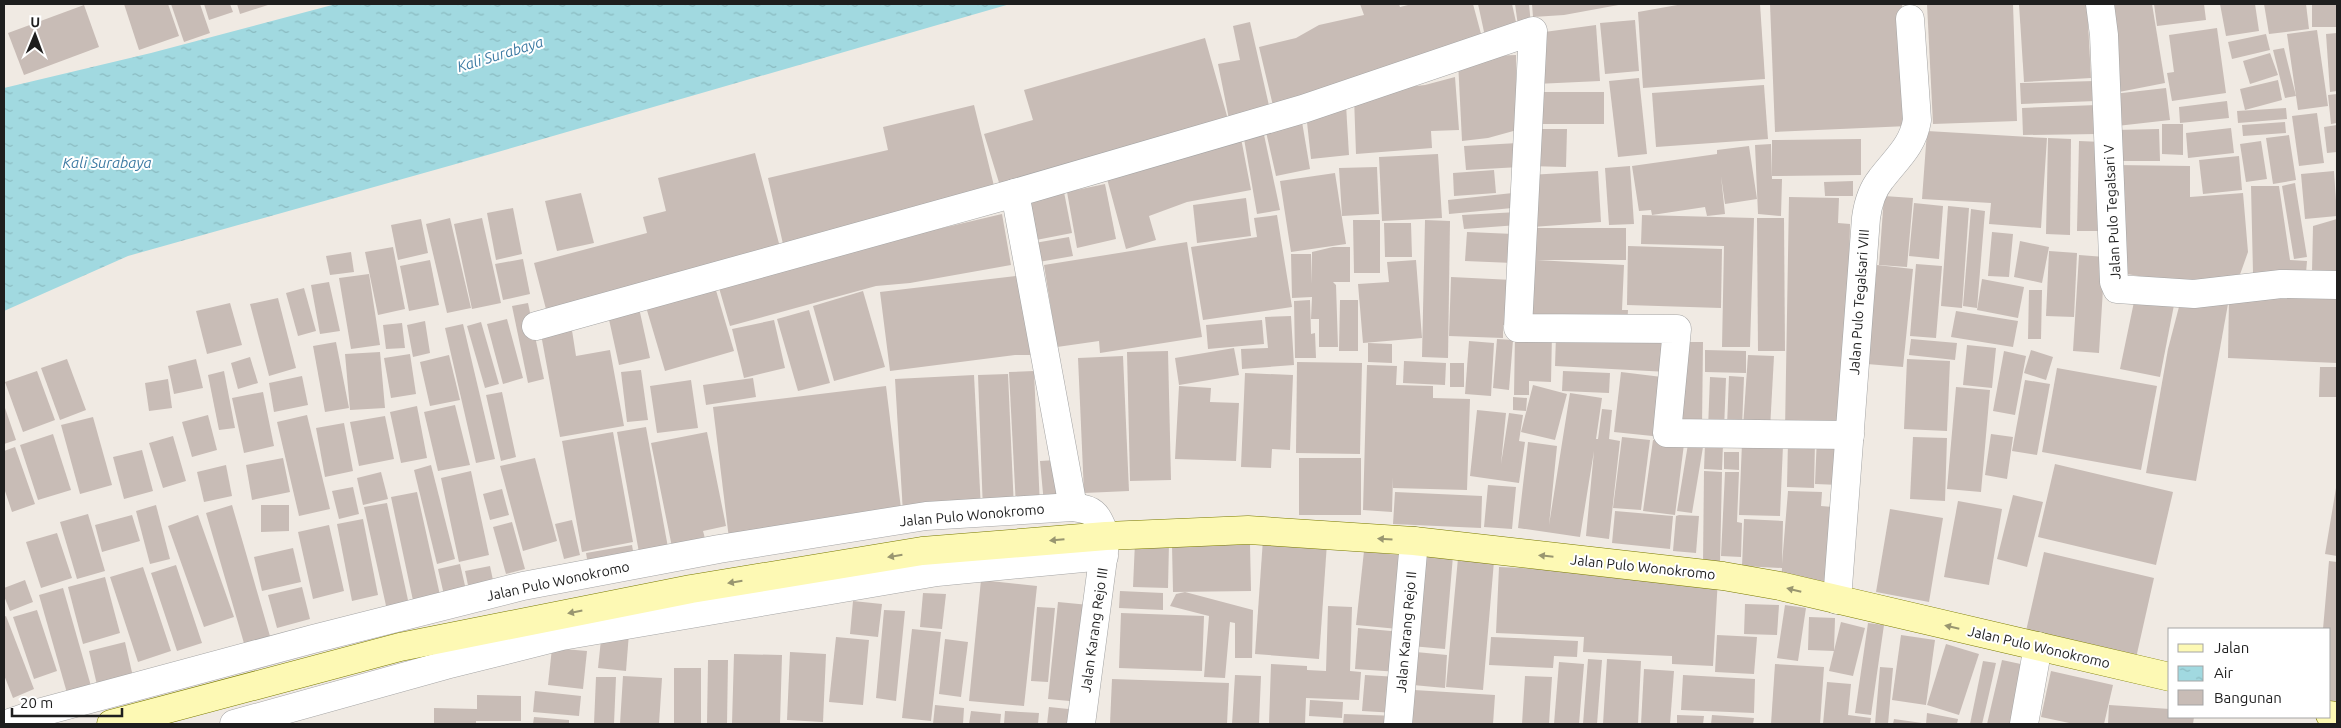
<svg xmlns="http://www.w3.org/2000/svg" width="2341" height="728" viewBox="0 0 2341 728" font-family="Ubuntu,sans-serif">
  <style>
    .water { fill: url(#water-ripples) }
    .building { fill: #c8bcb6 }
    .lines { fill: none; stroke-linecap: round; stroke-linejoin: round }
    .street-casing { stroke: #a5a5a5; stroke-width: 29 }
    .secondary-casing { stroke: #7a7a00; stroke-width: 29 }
    .street { stroke: #fff; stroke-width: 28 }
    .secondary { stroke: #fdf9b4; stroke-width: 28 }
    .oneway { fill: #999670 }
    .labels { text-anchor: middle; dominant-baseline: central; stroke-width: 4; stroke-linejoin: round; paint-order: stroke }
    .street-label { font-size: 14px; fill: #1e1e1e; stroke: #fff }
    .water-label { font-size: 15px; font-style: italic; fill: #3f7ca4; stroke: #fff }
  </style>
  <defs>
    <pattern id="water-ripples" width="26" height="14" patternUnits="userSpaceOnUse" patternTransform="scale(1.25)"><rect width="26" height="14" fill="#a1d9e0"/><path d="M2 4q2-2 4 0t4 0M15 11q2-2 4 0t4 0" fill="none" stroke="#8abac0"/></pattern>
  </defs>
  <rect width="100%" height="100%" fill="#f0eae3"/>
  <path class="water" d="M336 4H1010L463 162 128 256 4 311V88L151 53Z"/>
  <g class="building">
    <path d="M124 4H168L179 36 139 50Z"/>
    <path d="M171 4H200L210 33 184 42Z"/>
    <path d="M204 4H230L233 12 209 20Z"/>
    <path d="M237 4H271L240 14Z"/>
    <path d="M1360 4H1399L1400 7 1412 4H1473L1484 45 1274 110 1259 47 1296 38 1319 25 1364 15Z"/>
    <path d="M1478 4H1512L1518 31 1486 41Z"/>
    <path d="M1515 4H1529L1531 25 1518 26Z"/>
    <path d="M1532 4H1624L1564 15 1533 17Z"/>
    <path d="M1683 4H1760L1765 79 1643 88 1638 12Z"/>
    <path d="M1770 4H1902L1908 126 1775 132Z"/>
    <path d="M1927 4H2013L2017 121 1933 124Z"/>
    <path d="M2019 4H2087L2091 78 2024 82Z"/>
    <path d="M2104 4H2152L2165 83 2119 92Z"/>
    <path d="M2154 4H2204L2206 20 2157 26Z"/>
    <path d="M2220 4H2255L2259 31 2226 36Z"/>
    <path d="M2264 4H2306L2309 29 2269 34Z"/>
    <rect x="2312" y="4" width="25" height="23"/>
    <path d="M84 5 99 47 24 75 8 33Z"/>
    <path d="M1635 20 1639 71 1605 74 1600 23Z"/>
    <path d="M1250 22 1270 110 1229 119 1218 64 1240 60 1233 26Z"/>
    <path d="M1596 25 1600 81 1536 84 1537 33Z"/>
    <path d="M2217 28 2226 93 2172 101 2167 73 2174 72 2169 35Z"/>
    <path d="M2317 30 2328 106 2298 110 2287 34Z"/>
    <path d="M2337 33V91L2330 92 2326 34Z"/>
    <path d="M2266 34 2270 50 2232 59 2228 42Z"/>
    <path d="M1205 38 1229 123 1001 189 984 134 1033 120 1024 90Z"/>
    <path d="M2284 48 2296 96 2285 98 2273 50Z"/>
    <path d="M2270 53 2278 75 2250 84 2243 61Z"/>
    <path d="M1516 55 1517 130 1488 138 1462 141 1458 61 1488 56Z"/>
    <path d="M1455 77 1459 130 1431 131 1432 148 1356 154 1354 97 1389 89 1425 85Z"/>
    <path d="M1639 78 1647 154 1618 157 1609 81Z"/>
    <path d="M2278 80 2282 100 2245 110 2240 89Z"/>
    <path d="M2095 81 2096 101 2021 104 2020 83Z"/>
    <path d="M1764 85 1768 139 1656 147 1652 93Z"/>
    <path d="M2166 88 2170 120 2117 126 2113 94Z"/>
    <rect x="1531" y="92" width="73" height="32"/>
    <path d="M2337 94V123L2331 124 2328 95Z"/>
    <path d="M2227 101 2229 118 2180 123 2179 107Z"/>
    <path d="M974 105 996 194 783 244 768 178 888 150 883 127Z"/>
    <path d="M1346 105 1349 155 1311 159 1306 113Z"/>
    <path d="M2097 105 2098 134 2023 135 2022 108Z"/>
    <path d="M2286 108 2287 119 2238 123 2237 111Z"/>
    <path d="M2317 113 2324 163 2299 166 2292 116Z"/>
    <path d="M1301 116 1310 169 1276 176 1264 123Z"/>
    <path d="M2285 122 2286 133 2243 136 2242 125Z"/>
    <path d="M2162 124H2183V155L2162 154Z"/>
    <path d="M2337 125V152L2327 153 2324 127Z"/>
    <path d="M2231 128 2234 153 2188 158 2186 133Z"/>
    <path d="M1528 129H1567L1566 167 1528 166Z"/>
    <path d="M2159 129 2160 161H2116L2115 130Z"/>
    <path d="M1263 130 1280 210 1257 214 1243 133Z"/>
    <path d="M1927 131 2047 138 2041 228 1989 224 1991 203 1922 199Z"/>
    <path d="M1240 133 1251 190 1187 202 1149 216 1156 240 1126 249 1106 175Z"/>
    <path d="M2289 135 2296 180 2273 184 2266 138Z"/>
    <path d="M2048 138 2071 139 2070 235 2046 234Z"/>
    <path d="M1861 139V175L1772 176V140Z"/>
    <path d="M2079 141 2102 142 2101 231H2077Z"/>
    <path d="M2261 141 2267 179 2246 182 2240 144Z"/>
    <path d="M1518 143 1520 167 1466 170 1464 146Z"/>
    <path d="M1771 144 1772 179H1782L1781 216 1758 214 1755 145Z"/>
    <path d="M1749 146 1757 199 1725 204 1721 176 1725 214 1707 216 1705 207 1652 215 1651 210 1639 211 1632 166 1717 154V150Z"/>
    <path d="M755 153 781 251 547 313 534 263 647 233 643 217 666 211 658 178Z"/>
    <path d="M1438 154 1442 218 1382 221 1379 157Z"/>
    <path d="M2239 156 2242 190 2203 194 2199 160Z"/>
    <path d="M2116 165 2190 166V197L2243 193 2248 252 2237 283 2210 288 2115 272Z"/>
    <path d="M1630 166 1634 224 1609 225 1605 168Z"/>
    <path d="M1377 167 1379 214 1342 216 1339 168Z"/>
    <path d="M1494 170 1496 193 1454 196 1453 173Z"/>
    <path d="M1598 171 1601 222 1532 227 1529 175Z"/>
    <path d="M2334 171 2337 216 2305 219 2301 174Z"/>
    <path d="M1335 173 1346 244 1291 252 1280 181Z"/>
    <path d="M1853 181V196H1825L1824 182Z"/>
    <path d="M2295 183 2307 257 2294 259 2282 186Z"/>
    <path d="M1105 184 1116 239 1077 248 1067 192Z"/>
    <path d="M2251 186H2279L2290 260 2307 261 2306 273H2253Z"/>
    <path d="M1064 192 1072 233 1031 241 1023 199Z"/>
    <path d="M1522 192 1523 207 1449 214 1448 200Z"/>
    <path d="M581 193 594 243 557 251 545 201Z"/>
    <path d="M1884 196 1913 198 1907 267 1879 265Z"/>
    <path d="M1789 197 1839 198 1838 223 1850 224 1846 432 1785 431Z"/>
    <path d="M1246 198 1251 236 1197 243 1193 205Z"/>
    <path d="M1914 203 1943 206 1939 259 1909 256Z"/>
    <path d="M1948 206 1969 208 1962 308 1941 306Z"/>
    <path d="M513 208 522 254 496 260 487 213Z"/>
    <path d="M1971 209 1985 211 1977 308 1963 306Z"/>
    <path d="M1518 212V225L1464 229 1462 215Z"/>
    <path d="M1002 214 1011 265 910 283 876 286 730 326 717 281Z"/>
    <path d="M1277 215 1292 307 1203 320 1191 247 1257 237 1254 218Z"/>
    <path d="M1642 215 1754 218 1750 347H1722L1724 246 1641 244Z"/>
    <path d="M450 218 471 308 447 313 426 224Z"/>
    <path d="M482 218 501 303 472 309 454 224Z"/>
    <path d="M1757 218H1784L1785 351H1758Z"/>
    <path d="M421 219 428 253 398 260 391 225Z"/>
    <path d="M2337 219V272H2312L2313 226Z"/>
    <path d="M1353 220H1380V273H1354Z"/>
    <path d="M1425 220 1450 221 1448 358 1422 357Z"/>
    <path d="M1384 223H1411L1412 257H1385Z"/>
    <path d="M1529 228H1626V260H1537L1624 265 1622 310H1628L1627 329 1524 319Z"/>
    <path d="M1467 232 1514 234 1513 263 1465 261Z"/>
    <path d="M1992 232 2013 234 2009 277 1988 276Z"/>
    <path d="M1069 237 1073 256 1033 263 1029 244Z"/>
    <path d="M2020 241 2049 247 2042 283 2014 277Z"/>
    <path d="M1187 242 1202 337 1100 353 1099 341 1057 347 1044 265Z"/>
    <path d="M1628 246 1722 249 1721 308 1627 305Z"/>
    <path d="M393 247 405 309 378 315 365 252Z"/>
    <path d="M1333 247H1350V282H1333L1336 285 1338 347H1319V319H1311L1312 297 1292 298 1291 254H1311L1312 284V252Z"/>
    <path d="M2049 251 2077 253 2074 317 2046 316Z"/>
    <path d="M351 252 354 272 330 275 326 256Z"/>
    <path d="M2079 255 2105 257 2099 353 2073 351Z"/>
    <path d="M523 259 530 294 503 300 495 264Z"/>
    <path d="M430 260 439 305 409 311 400 266Z"/>
    <path d="M1416 260 1422 338 1363 343 1358 284 1389 282 1387 262Z"/>
    <path d="M1916 264 1942 266 1936 338 1910 336Z"/>
    <path d="M1877 265 1913 269 1903 367 1867 364Z"/>
    <path d="M369 274 380 345 351 349 339 278Z"/>
    <path d="M1024 275 1036 355H1015L890 371 880 292Z"/>
    <path d="M1451 277 1513 280 1511 326 1503 325V338L1449 336Z"/>
    <path d="M1982 279 2024 287 2018 318 1977 310Z"/>
    <path d="M329 282 340 331 320 334 311 285Z"/>
    <path d="M715 287 734 351 665 371 646 307Z"/>
    <path d="M304 288 316 331 298 336 286 293Z"/>
    <path d="M2029 290H2042L2041 339H2028Z"/>
    <path d="M2337 290V363L2228 358 2229 297Z"/>
    <path d="M863 291 885 367 834 381 813 306Z"/>
    <path d="M2135 297 2174 305 2160 377 2120 369Z"/>
    <path d="M278 298 296 368 269 376 250 304Z"/>
    <path d="M1310 300 1311 334 1315 333 1316 358H1295L1294 301Z"/>
    <path d="M1340 300H1358V351H1339Z"/>
    <path d="M230 303 242 345 207 354 196 311Z"/>
    <path d="M528 303 544 379 528 383 512 306Z"/>
    <path d="M2180 303 2228 304 2196 481 2146 473 2168 349Z"/>
    <path d="M639 308 650 358 619 365 608 315Z"/>
    <path d="M809 310 830 383 798 391 777 319Z"/>
    <path d="M1956 311 2018 321 2013 347 1951 337Z"/>
    <path d="M1291 316 1294 365 1242 369 1241 349 1268 348 1265 317Z"/>
    <path d="M507 319 523 378 503 384 487 324Z"/>
    <path d="M774 320 785 368 744 378 732 329Z"/>
    <path d="M1262 320 1264 344 1208 349 1206 325Z"/>
    <path d="M425 321 430 353 413 357 407 325Z"/>
    <path d="M481 322 499 384 485 388 467 326Z"/>
    <path d="M402 323 405 348 386 349 383 325Z"/>
    <path d="M463 324 495 459 476 463 445 328Z"/>
    <path d="M571 324 576 356 610 350 624 426 560 437 540 329Z"/>
    <path d="M1515 333H1552L1551 382 1529 381V395H1514Z"/>
    <path d="M1556 336 1669 342 1668 372 1555 366Z"/>
    <path d="M1497 339 1513 340 1509 390 1493 388Z"/>
    <path d="M1911 339 1957 343 1955 360 1909 355Z"/>
    <path d="M1469 341 1494 343 1491 396 1465 394Z"/>
    <path d="M336 342 349 408 325 412 313 346Z"/>
    <path d="M1679 342H1703L1702 427H1677Z"/>
    <path d="M1368 343 1392 344V363L1368 362Z"/>
    <path d="M1967 345 1996 348 1992 388 1963 385Z"/>
    <path d="M1234 348 1239 375 1179 385 1175 358Z"/>
    <path d="M1705 350 1746 351V373L1705 372Z"/>
    <path d="M2031 350 2053 357 2046 380 2024 373Z"/>
    <path d="M1168 351 1171 480 1130 481 1127 352Z"/>
    <path d="M2004 351 2026 356 2015 415 1993 411Z"/>
    <path d="M380 352 385 408 350 410 345 354Z"/>
    <path d="M410 354 416 394 391 398 384 358Z"/>
    <path d="M449 355 460 400 430 406 420 362Z"/>
    <path d="M1748 355 1774 356 1770 429 1743 427Z"/>
    <path d="M1123 356 1129 491 1084 493 1078 358Z"/>
    <path d="M250 357 258 383 238 389 231 363Z"/>
    <path d="M67 359 86 410 60 420 41 368Z"/>
    <path d="M196 359 203 388 174 394 168 366Z"/>
    <path d="M1907 359 1950 361 1947 431 1904 429Z"/>
    <path d="M1404 361 1446 363 1445 385 1403 383Z"/>
    <path d="M1297 362 1362 363 1360 454 1296 453Z"/>
    <rect x="1450" y="363" width="14" height="24"/>
    <path d="M1367 365 1397 366 1396 385 1433 386V398L1470 399 1467 490 1393 488V477L1392 512 1363 510Z"/>
    <path d="M2320 367H2337V397H2319Z"/>
    <path d="M2057 368 2157 386 2141 470 2042 452Z"/>
    <path d="M641 370 648 420 627 422 621 372Z"/>
    <path d="M37 371 55 420 23 432 5 382Z"/>
    <path d="M224 371 235 428 219 430 208 375Z"/>
    <path d="M1034 371 1040 507H1016L1009 372Z"/>
    <path d="M1563 371 1610 373 1609 393 1562 391Z"/>
    <path d="M1621 372 1670 378 1662 437 1614 432Z"/>
    <path d="M1245 373 1293 375 1290 450 1272 449 1271 468 1241 467Z"/>
    <path d="M1008 374 1014 509 983 511 978 375Z"/>
    <path d="M974 375 981 509 903 513 895 379Z"/>
    <path d="M302 376 308 405 274 412 269 383Z"/>
    <path d="M1729 376 1744 377 1742 427 1727 426Z"/>
    <path d="M1710 377 1726 378 1724 430 1708 429Z"/>
    <path d="M753 378 756 397 706 405 703 385Z"/>
    <path d="M168 379 172 408 149 411 145 383Z"/>
    <path d="M691 380 698 428 657 433 650 386Z"/>
    <path d="M2025 380 2050 384 2037 455 2012 451Z"/>
    <path d="M1533 385 1567 394 1555 440 1521 432Z"/>
    <path d="M886 386 902 517 730 547 713 407Z"/>
    <path d="M1179 386 1211 388 1210 402 1239 403 1236 461 1175 459Z"/>
    <path d="M1956 387 1990 390 1981 492 1947 489Z"/>
    <path d="M263 392 274 446 244 453 232 398Z"/>
    <path d="M502 392 516 457 501 461 486 395Z"/>
    <path d="M1570 393 1602 398 1596 439H1598L1602 409 1612 410 1609 439 1620 441 1609 539 1586 536 1594 451 1580 537 1518 528 1528 442 1557 446 1549 525Z"/>
    <path d="M1513 397 1527 398 1526 411 1513 410Z"/>
    <path d="M4 405 16 440 4 444Z"/>
    <path d="M455 405 470 465 438 471 424 412Z"/>
    <path d="M417 406 427 458 401 463 390 412Z"/>
    <path d="M1477 410 1506 413 1501 464 1509 413 1523 415 1519 441 1525 442 1519 483 1470 476Z"/>
    <path d="M208 415 217 450 192 457 182 422Z"/>
    <path d="M307 415 330 509 299 516 277 422Z"/>
    <path d="M385 416 394 459 359 466 350 422Z"/>
    <path d="M93 417 112 485 80 494 61 425Z"/>
    <path d="M344 423 353 471 325 477 316 428Z"/>
    <path d="M646 427 669 553 640 558 617 432Z"/>
    <path d="M613 432 633 542 582 552 562 441Z"/>
    <path d="M707 432 726 526 703 531 707 546 673 552 651 443Z"/>
    <path d="M53 434 71 490 38 500 20 445Z"/>
    <path d="M1991 434 2013 437 2007 479 1985 475Z"/>
    <path d="M173 436 186 481 163 488 149 443Z"/>
    <path d="M1817 436 1842 437 1840 485 1815 484Z"/>
    <path d="M1622 437 1650 440 1641 510 1613 508Z"/>
    <path d="M1913 437 1947 438 1945 501 1910 499Z"/>
    <path d="M1689 438 1704 441 1692 513 1677 511Z"/>
    <path d="M1653 440 1684 444 1675 515 1643 511Z"/>
    <path d="M1788 441H1815L1814 488 1787 487Z"/>
    <path d="M1742 443 1783 445 1780 516 1739 515Z"/>
    <path d="M1705 444H1723L1722 470 1704 469Z"/>
    <path d="M15 447 35 504 12 512 4 488V451Z"/>
    <path d="M142 450 153 491 124 499 113 457Z"/>
    <path d="M1724 452H1739V470L1724 469Z"/>
    <path d="M283 458 290 492 252 500 246 465Z"/>
    <path d="M535 458 557 541 523 551 500 466Z"/>
    <rect x="1299" y="458" width="62" height="57"/>
    <path d="M1056 460 1059 499 1044 504 1040 461Z"/>
    <path d="M2055 464 2173 492 2156 565 2038 537Z"/>
    <path d="M226 465 232 496 204 502 197 472Z"/>
    <path d="M431 465 455 559 437 564 414 470Z"/>
    <path d="M471 471 489 555 459 562 441 478Z"/>
    <path d="M1704 471 1722 472 1720 564H1703Z"/>
    <path d="M381 472 388 499 363 505 357 478Z"/>
    <path d="M1725 472H1739L1737 522 1742 523 1741 557 1721 556Z"/>
    <path d="M1488 485 1516 487 1512 529 1484 527Z"/>
    <path d="M353 487 359 514 339 519 332 491Z"/>
    <path d="M2336 488H2337V556L2325 554Z"/>
    <path d="M502 489 509 515 490 520 483 494Z"/>
    <path d="M1788 491 1822 492 1821 506 1833 507 1826 588 1781 586 1782 568 1742 566 1744 519 1783 521 1782 564Z"/>
    <path d="M417 492 442 604 415 610 391 497Z"/>
    <path d="M1395 492 1482 496 1481 528 1393 524Z"/>
    <path d="M2013 495 2043 502 2027 567 1997 559Z"/>
    <path d="M1958 501 2002 509 1989 585 1944 577Z"/>
    <path d="M387 503 411 614 389 619 364 507Z"/>
    <path d="M156 505 170 559 150 564 136 511Z"/>
    <path d="M232 505 274 650 248 657 206 513Z"/>
    <path d="M261 505H289V531L261 532Z"/>
    <path d="M1890 509 1943 518 1929 602 1876 592Z"/>
    <path d="M1615 511 1673 516 1670 549 1612 543Z"/>
    <path d="M88 514 105 571 77 579 60 522Z"/>
    <path d="M132 515 140 541 102 552 95 525Z"/>
    <path d="M198 515 234 617 204 627 168 526Z"/>
    <path d="M1679 515 1699 516 1696 553 1673 551 1676 516Z"/>
    <path d="M363 519 378 595 352 601 337 524Z"/>
    <path d="M572 520 580 555 564 559 555 524Z"/>
    <path d="M512 522 525 569 506 574 493 527Z"/>
    <path d="M329 525 344 591 313 599 298 532Z"/>
    <path d="M57 533 72 578 41 588 26 542Z"/>
    <path d="M1263 539 1327 543 1319 659 1255 654Z"/>
    <path d="M1135 542 1169 543 1168 588 1133 587Z"/>
    <path d="M1250 544 1251 591 1173 592 1172 545Z"/>
    <path d="M632 545 635 563 589 571 586 553Z"/>
    <path d="M293 548 301 582 262 591 254 557Z"/>
    <path d="M1364 551 1406 556 1398 629 1356 625Z"/>
    <path d="M2044 552 2154 578 2136 658 2026 631Z"/>
    <path d="M1419 553 1453 556 1445 649 1411 646Z"/>
    <path d="M1458 558 1494 561 1483 690 1446 687Z"/>
    <path d="M2329 561 2337 562V707L2330 706V629H2323Z"/>
    <path d="M460 564 466 590 444 595 438 569Z"/>
    <path d="M176 565 202 643 177 651 151 573Z"/>
    <path d="M490 566 494 585 469 590 465 571Z"/>
    <path d="M143 567 171 651 138 662 110 577Z"/>
    <path d="M1499 567 1718 578 1713 666 1672 664V656L1583 652 1584 637 1496 633Z"/>
    <path d="M105 577 120 633 83 644 68 587Z"/>
    <path d="M25 580 33 602 10 611 4 596V588Z"/>
    <path d="M981 580 1037 586 1024 706 969 701Z"/>
    <path d="M302 587 310 619 277 628 268 595Z"/>
    <path d="M63 588 91 686 67 693 39 595Z"/>
    <path d="M1120 591 1163 593V610L1119 608Z"/>
    <path d="M1185 592 1253 610 1252 658H1235V623L1230 622 1225 678 1204 677 1209 616 1170 606 1176 594Z"/>
    <path d="M923 593 946 594 942 629 920 627Z"/>
    <path d="M853 601 882 604 878 637 850 634Z"/>
    <path d="M1058 602 1089 605 1080 702 1048 699Z"/>
    <path d="M1745 604 1779 605 1777 635 1744 634Z"/>
    <path d="M1785 605 1806 608 1798 661 1777 658Z"/>
    <path d="M1328 606 1352 607 1350 671 1361 672 1359 700 1306 698 1305 724H1269L1271 664 1307 666V670L1326 671Z"/>
    <path d="M1037 607 1055 608 1048 682 1031 681Z"/>
    <path d="M37 610 57 671 34 679 13 617Z"/>
    <path d="M884 610 905 611 896 701 876 698Z"/>
    <path d="M1121 613 1204 616 1202 671 1119 668Z"/>
    <path d="M6 616 34 689 13 698 4 675V617Z"/>
    <path d="M1809 617 1835 618 1834 651 1808 650Z"/>
    <path d="M1841 622 1865 628 1853 676 1829 671Z"/>
    <path d="M1868 623 1884 625 1871 715 1855 713Z"/>
    <path d="M1358 628 1402 632 1399 672 1355 669Z"/>
    <path d="M912 629 941 632 931 721 902 718Z"/>
    <path d="M602 630 629 633 626 671 598 668Z"/>
    <path d="M1717 635 1757 637 1754 674 1715 672Z"/>
    <path d="M1901 635 1935 640 1926 705 1892 700Z"/>
    <path d="M836 637 869 640 863 705 829 702Z"/>
    <path d="M1491 637 1578 641 1577 657 1554 656 1553 668 1489 665Z"/>
    <path d="M945 639 968 642 961 697 939 694Z"/>
    <path d="M125 642 134 681 98 689 89 651Z"/>
    <path d="M1946 644 1979 654 1959 715 1927 705Z"/>
    <path d="M552 648 587 651 583 689 548 685Z"/>
    <path d="M790 652 826 654 823 722 787 720Z"/>
    <path d="M1416 652 1447 655 1445 688 1413 685Z"/>
    <path d="M734 654 782 655 780 724H732Z"/>
    <path d="M1588 659 1602 660 1597 724H1583Z"/>
    <path d="M1607 659 1641 661 1638 724H1603Z"/>
    <path d="M708 660H728L727 724H707Z"/>
    <path d="M2002 660 2030 666 2016 724H1987Z"/>
    <path d="M1983 661 1996 663 1986 707 1982 724H1970Z"/>
    <path d="M1559 662 1584 664 1579 724H1554Z"/>
    <path d="M1775 664 1824 667 1820 724H1771Z"/>
    <path d="M1880 667 1893 668 1888 724H1875Z"/>
    <rect x="674" y="668" width="27" height="56"/>
    <path d="M1644 669 1674 671 1670 724H1641Z"/>
    <path d="M2051 671 2113 685 2104 724H2074L2041 717Z"/>
    <path d="M1235 675 1261 676 1259 724H1232Z"/>
    <path d="M1365 675 1398 677 1396 713 1362 711Z"/>
    <path d="M1683 675 1755 679 1754 713 1681 710Z"/>
    <path d="M623 676 662 678 659 724H620Z"/>
    <path d="M1525 676 1552 677 1549 724H1522Z"/>
    <path d="M596 677H616L614 724H594Z"/>
    <path d="M1112 679 1229 683 1227 724H1110Z"/>
    <path d="M1827 682 1851 684 1848 715 1871 718 1870 724H1823Z"/>
    <path d="M1414 690 1495 695 1493 724H1411Z"/>
    <path d="M535 691 581 696 579 716 533 712Z"/>
    <path d="M477 695 521 696V721H476V724H434V708L477 709Z"/>
    <path d="M1310 700 1343 702 1342 718 1309 716Z"/>
    <path d="M935 705 964 708 963 724H933Z"/>
    <path d="M2109 705 2170 709V717H2194L2193 724H2108Z"/>
    <path d="M1049 707 1078 710 1077 724H1047Z"/>
    <path d="M971 711 1001 714 1000 724H969Z"/>
    <path d="M1005 711 1039 713 1038 724H1004Z"/>
    <path d="M1927 713 1958 719 1957 724H1926Z"/>
    <path d="M1344 714 1397 716 1396 724H1343Z"/>
    <path d="M1677 715 1704 716 1703 724H1677Z"/>
    <path d="M1712 715 1754 718 1753 724H1711Z"/>
    <path d="M534 717 569 720V724H533Z"/>
    <path d="M1894 719 1922 723V724H1893Z"/>
  </g>
  <g class="lines">
    <g class="street-casing">
      <g id="street">
        <path d="M2100 4 2104 35 2114 282 2117 289 2194 294 2281 284 2337 285"/>
        <path d="M1015 193 1073 507"/>
        <path d="M536 326 1015 193 1303 109 1533 31 1518 328 1677 329 1667 433 1850 435"/>
        <path d="M1837 600 1866 218C1868 203 1872 190 1881 179 1896 159 1913 146 1917 120L1910 19"/>
        <path d="M7 724 38 713 313 639 523 586 719 549 926 516 1073 507C1097 510 1096 515 1106 536L1081 724"/>
        <path d="M234 724 446 665 562 636 937 572 1104 556"/>
        <path d="M1398 724 1414 541"/>
        <path d="M2024 724 2038 646"/>
      </g>
    </g>
    <g class="secondary-casing">
      <g id="secondary">
        <path d="M2330 715 2337 717"/>
        <path d="M111 724 400 647 691 589 922 551 1106 536 1248 530 1414 541 1723 576 1780 586 2170 677"/>
      </g>
    </g>
    <use href="#street" class="street"/>
    <use href="#secondary" class="secondary"/>
  </g>
  <defs><path id="oneway-solid" d="M-6-.8H1V-3.2L6.5 0L1 3.2V.8H-6Z" transform="scale(1.25)"/></defs>
  <g class="oneway">
    <use href="#oneway-solid" transform="translate(1385 539) rotate(-176)"/>
    <use href="#oneway-solid" transform="translate(1057 540) rotate(175)"/>
    <use href="#oneway-solid" transform="translate(895 556) rotate(171)"/>
    <use href="#oneway-solid" transform="translate(1546 556) rotate(-174)"/>
    <use href="#oneway-solid" transform="translate(735 582) rotate(171)"/>
    <use href="#oneway-solid" transform="translate(1794 590) rotate(-166)"/>
    <use href="#oneway-solid" transform="translate(575 612) rotate(169)"/>
    <use href="#oneway-solid" transform="translate(1952 627) rotate(-167)"/>
  </g>
  <g class="labels">
    <g class="street-label">
      <text transform="translate(2112 212) rotate(-93)">Jalan Pulo Tegalsari V</text>
      <text transform="translate(1859 302) rotate(-86)">Jalan Pulo Tegalsari VIII</text>
      <text transform="translate(972 515) rotate(-5)">Jalan Pulo Wonokromo</text>
      <text transform="translate(1643 567) rotate(6)">Jalan Pulo Wonokromo</text>
      <text transform="translate(558 581) rotate(-12)">Jalan Pulo Wonokromo</text>
      <text transform="translate(1094 630) rotate(-82)">Jalan Karang Rejo III</text>
      <text transform="translate(1406 632) rotate(-85)">Jalan Karang Rejo II</text>
      <text transform="translate(2039 647) rotate(13)">Jalan Pulo Wonokromo</text>
    </g>
    <g class="water-label">
      <text transform="translate(500 54) rotate(-17)">Kali Surabaya</text>
      <text x="107" y="162">Kali Surabaya</text>
    </g>
  </g>
  <rect width="2341" height="728" fill="none" stroke="#1e1e1e" stroke-width="10"/>
  <rect x="2168" y="628" width="162" height="90" fill="#ffffff" stroke="#a5a5a5"/>
  <rect x="2178" y="644" width="25" height="8" fill="#fdf9b4" stroke="#a5a5a5"/>
  <text x="2214" y="653" font-size="15" fill="#1e1e1e">Jalan</text>
  <rect x="2178" y="666" width="25" height="15" fill="url(#water-ripples)" stroke="#a5a5a5"/>
  <text x="2214" y="678" font-size="15" fill="#1e1e1e">Air</text>
  <rect x="2178" y="690" width="25" height="15" fill="#c8bcb6" stroke="#a5a5a5"/>
  <text x="2214" y="703" font-size="15" fill="#1e1e1e">Bangunan</text>
  <g transform="translate(35 35) rotate(1)" stroke="#ffffff" stroke-width="4" paint-order="stroke">
  <path d="M0-4L9 19L0 12L-9 19Z" fill="#1e1e1e"/>
  <text y="-8" font-size="14" font-weight="bold" text-anchor="middle" fill="#1e1e1e">U</text>
  </g>
  <path d="M12 708v8h110v-8" fill="none" stroke="#1e1e1e" stroke-width="2.5"/>
  <text x="20" y="708" font-size="15" fill="#1e1e1e" stroke="#ffffff" stroke-width="4" paint-order="stroke">20 m</text>
</svg>
